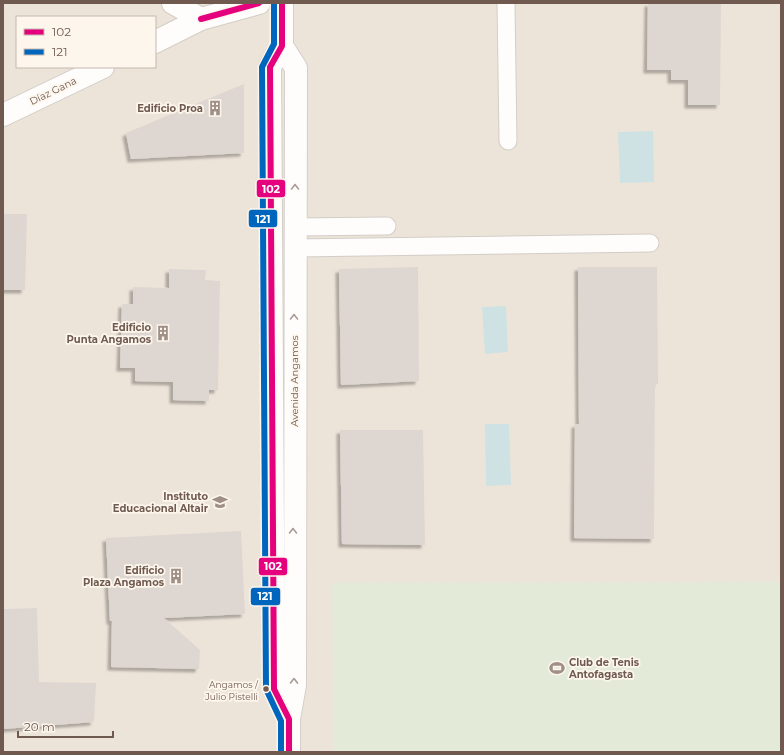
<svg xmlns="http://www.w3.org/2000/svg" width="784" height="755" viewBox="0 0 784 755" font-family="Montserrat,sans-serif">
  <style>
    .residential { fill: #ede4d9; fill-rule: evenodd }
    .green { fill: #e3ead7 }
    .water { fill: #cee2e4 }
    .building { fill: #ded7d1; filter: url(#shadow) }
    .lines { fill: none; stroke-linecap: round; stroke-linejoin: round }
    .service-casing { stroke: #d2cdc7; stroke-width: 19 }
    .pedestrian-casing { stroke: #d2cdc7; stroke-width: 24 }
    .minor-casing { stroke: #d2cdc7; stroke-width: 24 }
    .secondary-casing { stroke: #d4cec8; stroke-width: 24 }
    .service { stroke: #fefdfc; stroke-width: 17 }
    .pedestrian { stroke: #fefdfc; stroke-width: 22 }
    .minor { stroke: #fefdfc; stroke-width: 22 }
    .secondary { stroke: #fefdfc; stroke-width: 22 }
    .bus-1-casing { stroke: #fdf6ed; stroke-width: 9 }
    .bus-2-casing { stroke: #fdf6ed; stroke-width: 9 }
    .bus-1 { stroke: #e5007d; stroke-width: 6 }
    .bus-2 { stroke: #0065bd; stroke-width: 6 }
    .oneway { stroke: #a99b94 }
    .bus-dot { fill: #705a4f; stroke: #fdf6ed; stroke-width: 1.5 }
    .labels { text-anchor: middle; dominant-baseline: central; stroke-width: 3.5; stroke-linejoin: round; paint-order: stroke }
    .bus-label { font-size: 9px; fill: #705a4f; stroke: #fdf6ed; text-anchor: end }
    .street-label { font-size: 10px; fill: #705a4f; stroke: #fdf6ed }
    .poi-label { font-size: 10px; font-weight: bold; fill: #705a4f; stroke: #fdf6ed; text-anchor: end }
    .line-badge { stroke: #fdf6ed; stroke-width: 1.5 }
    .badge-label { font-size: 11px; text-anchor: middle; font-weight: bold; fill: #fff }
  </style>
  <defs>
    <filter id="shadow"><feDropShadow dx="-3.5" dy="3.5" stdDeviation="1" flood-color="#0004"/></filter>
  </defs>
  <rect width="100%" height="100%" fill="#f5f1eb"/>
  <path class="residential" d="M3 3H781V752H3ZM17 17H155V67H17Z"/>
  <path class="green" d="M781 582V752H334L332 583Z"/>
  <g class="water">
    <path d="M653 131 654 182 620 183 618 132Z"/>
    <path d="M506 306 508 352 485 354 482 307Z"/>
    <path d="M485 424H509L511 485 486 486Z"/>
  </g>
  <g class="building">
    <path d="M648 3H721L720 105H688V80H671V70H647Z"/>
    <path d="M244 84V153L131 159 126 133Z"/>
    <path d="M3 214H27L25 290H3Z"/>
    <path d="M418 267 419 381 341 385 339 269Z"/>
    <path d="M578 267H657L658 384H655L654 539 574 538 575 424H579Z"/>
    <path d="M169 269 206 270 205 280 220 281 218 390H209V401L173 400V382L135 381V368H120L122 304H133V287L169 288Z"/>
    <path d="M340 430H423L425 545 342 544Z"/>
    <path d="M241 531 245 614 164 618 200 650 199 669 111 667 112 621H110L106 538Z"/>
    <path d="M37 608 39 682 96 683 94 722 3 729V609Z"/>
  </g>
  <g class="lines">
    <g class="service-casing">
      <g id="service">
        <path d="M506 3 508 141"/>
        <path d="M295 227 387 226"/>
        <path d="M295 248 650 243"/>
      </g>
    </g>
    <g class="pedestrian-casing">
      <g id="pedestrian">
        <path d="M155 42 201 19"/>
        <path d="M3 115 103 67"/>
      </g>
    </g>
    <g class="minor-casing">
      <path id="minor" d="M173 3 201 19 259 3"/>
    </g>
    <g class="secondary-casing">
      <g id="secondary">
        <path d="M282 3V46L270 67 274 689 289 719"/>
        <path d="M282 46 296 68 295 685 289 719V752"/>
      </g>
    </g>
    <use href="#service" class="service"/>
    <use href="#pedestrian" class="pedestrian"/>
    <use href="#minor" class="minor"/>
    <use href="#secondary" class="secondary"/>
    <g class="bus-1-casing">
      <g id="bus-1">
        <path d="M282 3V46L270 67 274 689 289 719V752"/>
        <path d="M201 19 259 3"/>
      </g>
    </g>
    <g class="bus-2-casing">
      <path id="bus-2" d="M274 3V44L262 67 266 689 281 721V752"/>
    </g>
    <use href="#bus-1" class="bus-1"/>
    <use href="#bus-2" class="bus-2"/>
  </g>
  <defs><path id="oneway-chevron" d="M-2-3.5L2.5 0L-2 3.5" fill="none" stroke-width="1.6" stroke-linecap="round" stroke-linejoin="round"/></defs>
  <g class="oneway">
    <use href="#oneway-chevron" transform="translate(295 187) rotate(-90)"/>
    <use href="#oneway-chevron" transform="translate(294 317) rotate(-90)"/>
    <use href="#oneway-chevron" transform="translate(293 531) rotate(-90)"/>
    <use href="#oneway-chevron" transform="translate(294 681) rotate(-89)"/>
  </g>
  <defs>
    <g id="building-bare" transform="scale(1.2)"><path d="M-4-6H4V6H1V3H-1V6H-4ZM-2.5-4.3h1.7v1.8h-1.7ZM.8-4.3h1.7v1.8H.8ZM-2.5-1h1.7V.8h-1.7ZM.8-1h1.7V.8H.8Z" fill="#9f8f86" stroke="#fdf6ed" stroke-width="2.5" paint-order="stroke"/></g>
    <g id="school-bare" transform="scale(1.2)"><path d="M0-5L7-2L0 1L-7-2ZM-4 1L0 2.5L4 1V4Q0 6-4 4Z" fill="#9f8f86" stroke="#fdf6ed" stroke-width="2.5" paint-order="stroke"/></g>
    <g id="stadium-bare" transform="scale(1.2)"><path d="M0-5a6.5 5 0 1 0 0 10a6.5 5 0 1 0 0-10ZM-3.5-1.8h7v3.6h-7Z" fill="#9f8f86" stroke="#fdf6ed" stroke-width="2.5" paint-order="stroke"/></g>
  </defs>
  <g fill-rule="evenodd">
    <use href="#building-bare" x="215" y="108"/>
    <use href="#building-bare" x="163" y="333"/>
    <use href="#school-bare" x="220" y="502"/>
    <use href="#building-bare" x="176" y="576"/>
    <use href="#stadium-bare" x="557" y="668"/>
  </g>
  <circle class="bus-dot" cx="266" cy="689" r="3.5"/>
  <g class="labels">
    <g class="bus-label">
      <text x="258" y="684">Angamos /<tspan x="258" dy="12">Julio Pistelli</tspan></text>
    </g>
    <g class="street-label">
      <text transform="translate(53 91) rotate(-26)">Díaz Gana</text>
      <text transform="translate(294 381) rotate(-90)">Avenida Angamos</text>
    </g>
    <g class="poi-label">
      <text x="203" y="108">Edificio Proa</text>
      <text x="151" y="327">Edificio<tspan x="151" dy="12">Punta Angamos</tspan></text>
      <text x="208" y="496">Instituto<tspan x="208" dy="12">Educacional Altair</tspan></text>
      <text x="164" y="570">Edificio<tspan x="164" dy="12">Plaza Angamos</tspan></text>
      <text x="569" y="662" text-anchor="start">Club de Tenis<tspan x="569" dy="12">Antofagasta</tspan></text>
    </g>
  </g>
  <g class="line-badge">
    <rect x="256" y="179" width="30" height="19" rx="4" fill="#e5007d"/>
    <rect x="248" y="209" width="30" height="19" rx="4" fill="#0065bd"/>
    <rect x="258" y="557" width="30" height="19" rx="4" fill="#e5007d"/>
    <rect x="250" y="587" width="31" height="19" rx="4" fill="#0065bd"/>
  </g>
  <g class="badge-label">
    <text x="271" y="193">102</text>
    <text x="263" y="223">121</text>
    <text x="273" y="570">102</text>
    <text x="265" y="600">121</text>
  </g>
  <rect width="784" height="755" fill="none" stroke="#705a4f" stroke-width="8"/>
  <rect x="16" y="16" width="140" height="52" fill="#fdf6ed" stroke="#c5b8ae"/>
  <rect x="24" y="29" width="20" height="6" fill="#e5007d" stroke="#c5b8ae"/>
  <text x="52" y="36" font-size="12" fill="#705a4f">102</text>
  <rect x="24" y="49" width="20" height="6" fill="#0065bd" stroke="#c5b8ae"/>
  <text x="52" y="56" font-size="12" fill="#705a4f">121</text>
  <path d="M18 731v6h95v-6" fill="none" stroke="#705a4f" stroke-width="2"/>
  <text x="24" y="731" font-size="12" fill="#705a4f" stroke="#fdf6ed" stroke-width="3" paint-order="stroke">20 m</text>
</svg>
